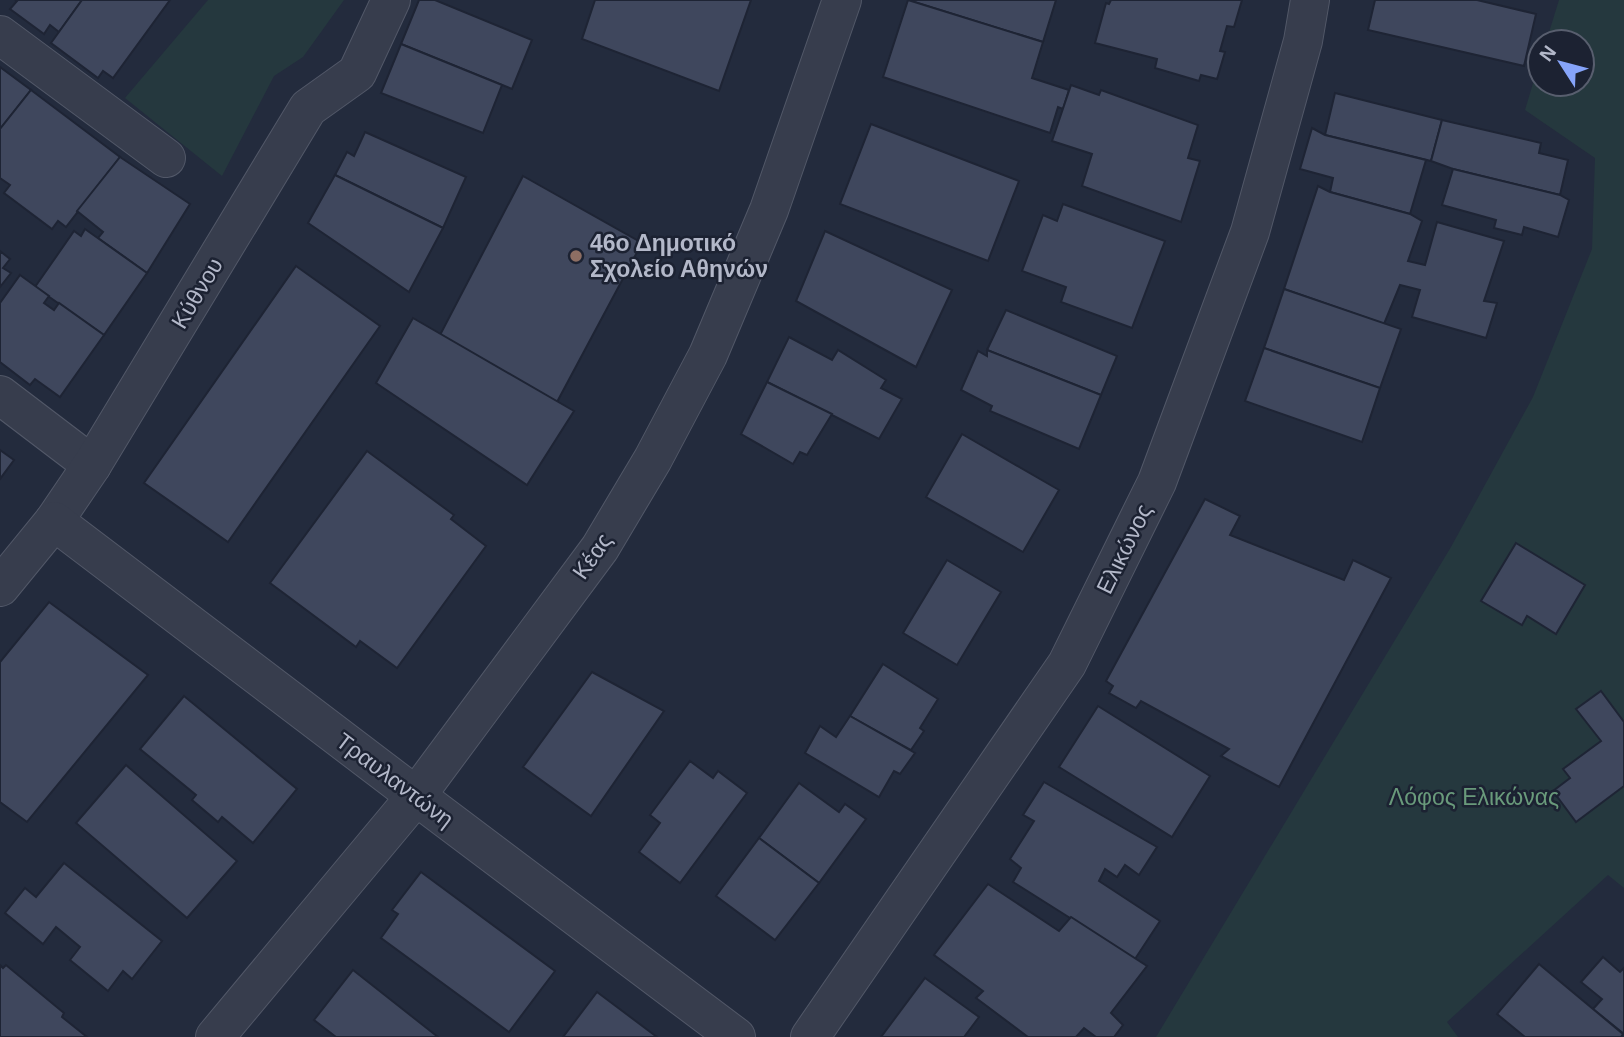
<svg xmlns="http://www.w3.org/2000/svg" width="1624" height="1037" viewBox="0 0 1624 1037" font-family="Arial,sans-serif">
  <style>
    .green { fill: #25383e }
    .building { fill: #3f475d; stroke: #1e2434; stroke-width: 2 }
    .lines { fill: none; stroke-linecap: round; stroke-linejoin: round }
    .minor-casing { stroke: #525868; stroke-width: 40 }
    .tertiary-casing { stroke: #525868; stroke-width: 40 }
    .minor { stroke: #373d4d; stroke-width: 38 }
    .tertiary { stroke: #373d4d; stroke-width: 38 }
    .education-dot { fill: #8d6e63; stroke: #1c2232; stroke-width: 2.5 }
    .labels { text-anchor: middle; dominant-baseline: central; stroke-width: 5; stroke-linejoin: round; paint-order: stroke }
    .poi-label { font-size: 23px; font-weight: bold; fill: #b3b8c9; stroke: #1c2232; text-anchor: start }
    .street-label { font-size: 23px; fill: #b3b8c9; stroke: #1c2232 }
    .park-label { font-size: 23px; fill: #699a7b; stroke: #1c2232 }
  </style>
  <rect width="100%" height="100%" fill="#232b3d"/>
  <g class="green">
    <path d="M208 0H344L303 57 274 76 222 176 125 98Z"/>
    <path d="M1559 0H1624V888L1608 875 1447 1022 1458 1037H1156L1451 547 1533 397 1592 249 1595 158 1525 110 1540 60V84H1582V42H1546Z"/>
  </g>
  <g class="building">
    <path d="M15 0H82L59 32 50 25 44 34 10 9 17 1Z"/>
    <path d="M82 0H170L113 78 103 71 98 78 51 43Z"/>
    <path d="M419 0H435L532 40 512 89 401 44Z"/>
    <path d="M595 0H751L719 91 582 39Z"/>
    <path d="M908 0H1056L1043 42Z"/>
    <path d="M908 0 1043 42 1032 78 1069 90 1063 109 1058 107 1050 133 883 77Z"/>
    <path d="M1111 0H1242L1234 27 1227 26 1220 51 1225 52 1217 79 1201 75 1199 81 1155 68 1157 59 1095 43 1106 3 1109 4Z"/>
    <path d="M1375 0H1477L1536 14 1524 66 1368 30Z"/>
    <path d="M401 44 502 85 483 133 381 93Z"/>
    <path d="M0 67 31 90 0 129Z"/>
    <path d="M1071 85 1099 95 1101 90 1198 125 1188 158 1200 161 1181 222 1082 186 1092 154 1052 141Z"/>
    <path d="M31 90 120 157 66 227 58 221 52 229 4 193 10 185 0 178V129Z"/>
    <path d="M1335 93 1442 120 1431 161 1325 135Z"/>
    <path d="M1442 120 1541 143 1539 153 1568 160 1560 195 1453 169 1431 161Z"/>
    <path d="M871 124 1019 181 988 261 840 204Z"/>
    <path d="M1312 128 1325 135 1426 160 1410 214 1330 192 1333 178 1300 169Z"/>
    <path d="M365 132 466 177 443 228 335 175 347 152 354 156Z"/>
    <path d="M120 157 190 204 147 273 98 238 103 232 77 211Z"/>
    <path d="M1453 169 1560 195 1569 200 1558 237 1524 227 1522 235 1494 228 1496 220 1442 205Z"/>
    <path d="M335 175 443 228 409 292 308 223Z"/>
    <path d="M523 176 642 243 557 402 440 335Z"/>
    <path d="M1318 186 1330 192 1410 214 1422 221 1408 261 1425 265 1437 222 1504 241 1484 301 1497 303 1486 338 1412 317 1420 290 1400 285 1384 324 1284 289Z"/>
    <path d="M1063 204 1165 241 1132 328 1061 302 1066 287 1022 271 1043 215 1057 221Z"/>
    <path d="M85 229 147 273 104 335 35 287 74 231 81 236Z"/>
    <path d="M825 231 952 290 916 367 796 301Z"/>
    <path d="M0 251 10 259 3 268 11 273 0 287Z"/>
    <path d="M296 266 380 326 228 542 144 483Z"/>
    <path d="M20 275 49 296 44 303 54 310 59 303 104 335 60 397 35 379 30 385 0 362V303Z"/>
    <path d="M1284 289 1401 329 1380 388 1264 348Z"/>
    <path d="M1006 310 1117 356 1101 395 987 350Z"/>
    <path d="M413 318 574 411 527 485 376 383Z"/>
    <path d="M789 337 832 360 838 350 886 380 881 388 902 399 879 439 767 382Z"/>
    <path d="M1264 348 1380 388 1362 442 1245 401Z"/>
    <path d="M987 350 1101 395 1079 449 990 411 992 406 961 390 978 351 987 356Z"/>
    <path d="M767 382 832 414 807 455 800 452 793 464 741 434Z"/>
    <path d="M962 434 1059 490 1023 552 926 497Z"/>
    <path d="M0 450 14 460 0 479Z"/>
    <path d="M367 451 454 515 451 519 486 546 397 668 360 641 356 647 270 583Z"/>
    <path d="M1205 499 1240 516 1230 535 1344 580 1353 560 1391 578 1279 787 1221 756 1229 749 1141 701 1136 708 1109 693 1113 686 1106 681Z"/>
    <path d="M1516 543 1585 585 1556 634 1527 616 1522 625 1481 601Z"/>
    <path d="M947 560 1001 592 957 665 903 633Z"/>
    <path d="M49 602 148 675 27 822 0 802V662Z"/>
    <path d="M883 664 938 699 920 728 924 731 911 750 850 716Z"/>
    <path d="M592 672 664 711 591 816 523 767Z"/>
    <path d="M1601 691 1624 722V786L1576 822 1553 791 1570 778 1563 769 1601 741 1576 709Z"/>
    <path d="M184 696 297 789 253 843 222 817 218 822 192 800 196 795 140 749Z"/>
    <path d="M1098 706 1210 776 1172 837 1059 767Z"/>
    <path d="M850 716 915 753 900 774 894 771 879 797 805 753 820 726 836 737Z"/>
    <path d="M690 761 713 778 718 771 747 793 680 883 639 852 660 823 650 815Z"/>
    <path d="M126 765 237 861 187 918 76 823Z"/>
    <path d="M1044 782 1157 847 1139 875 1125 865 1117 877 1105 869 1099 881 1160 921 1135 959 1013 882 1021 868 1010 859 1034 821 1023 815Z"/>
    <path d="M799 783 839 812 845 804 866 819 819 883 759 838Z"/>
    <path d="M759 838 819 883 775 940 716 896Z"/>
    <path d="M64 863 162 941 132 979 123 971 108 991 70 960 80 947 56 927 43 944 5 913 25 888 36 897Z"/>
    <path d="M421 872 555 971 509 1032 381 938 398 914 392 910Z"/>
    <path d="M988 884 1059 931 1071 917 1147 966 1111 1013 1123 1025 1114 1037H1096L1084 1028 1076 1037H1028L976 998 983 991 934 955Z"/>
    <path d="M1603 957 1620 972 1624 968V1034L1593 1009 1602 999 1581 982Z"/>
    <path d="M1539 964 1623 1034 1621 1037H1525L1497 1014Z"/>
    <path d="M0 965 3 968 6 965 64 1013 62 1017 87 1037H0Z"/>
    <path d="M353 970 438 1037H336L314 1020Z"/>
    <path d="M925 978 979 1017 964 1037H881Z"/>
    <path d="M597 992 657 1037H563Z"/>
  </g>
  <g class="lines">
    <g class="minor-casing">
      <g id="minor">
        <path d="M0 35 166 158"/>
        <path d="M0 395 92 465"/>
        <path d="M54 521 92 465 308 108 357 73 391 0"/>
        <path d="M416 796 736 1037"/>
        <path d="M810 1037 1067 664 1157 482 1250 232 1303 41 1310 0"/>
      </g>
    </g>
    <g class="tertiary-casing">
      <g id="tertiary">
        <path d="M0 587 54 521 416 796"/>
        <path d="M215 1037 416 796 600 548 653 459 708 355 769 210 842 0"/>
      </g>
    </g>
    <use href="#minor" class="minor"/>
    <use href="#tertiary" class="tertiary"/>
  </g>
  <circle class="education-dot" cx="576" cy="256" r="7"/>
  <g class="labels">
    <g class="poi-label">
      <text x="590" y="243">46ο Δημοτικό<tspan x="590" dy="26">Σχολείο Αθηνών</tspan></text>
    </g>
    <g class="street-label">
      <text transform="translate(197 293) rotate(-59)">Κύθνου</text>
      <text transform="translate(1124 549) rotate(-64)">Ελικώνος</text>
      <text transform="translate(592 556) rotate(-55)">Κέας</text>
      <text transform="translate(395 780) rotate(37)">Τραυλαντώνη</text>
    </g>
    <g class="park-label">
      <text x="1474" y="797">Λόφος Ελικώνας</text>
    </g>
  </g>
  <g transform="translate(1561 63) rotate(306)"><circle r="33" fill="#1c2232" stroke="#585e6e" stroke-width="2"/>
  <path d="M0-5L12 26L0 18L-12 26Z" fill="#86a4fa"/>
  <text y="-10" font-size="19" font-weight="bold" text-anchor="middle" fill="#b3b8c9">N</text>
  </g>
</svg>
